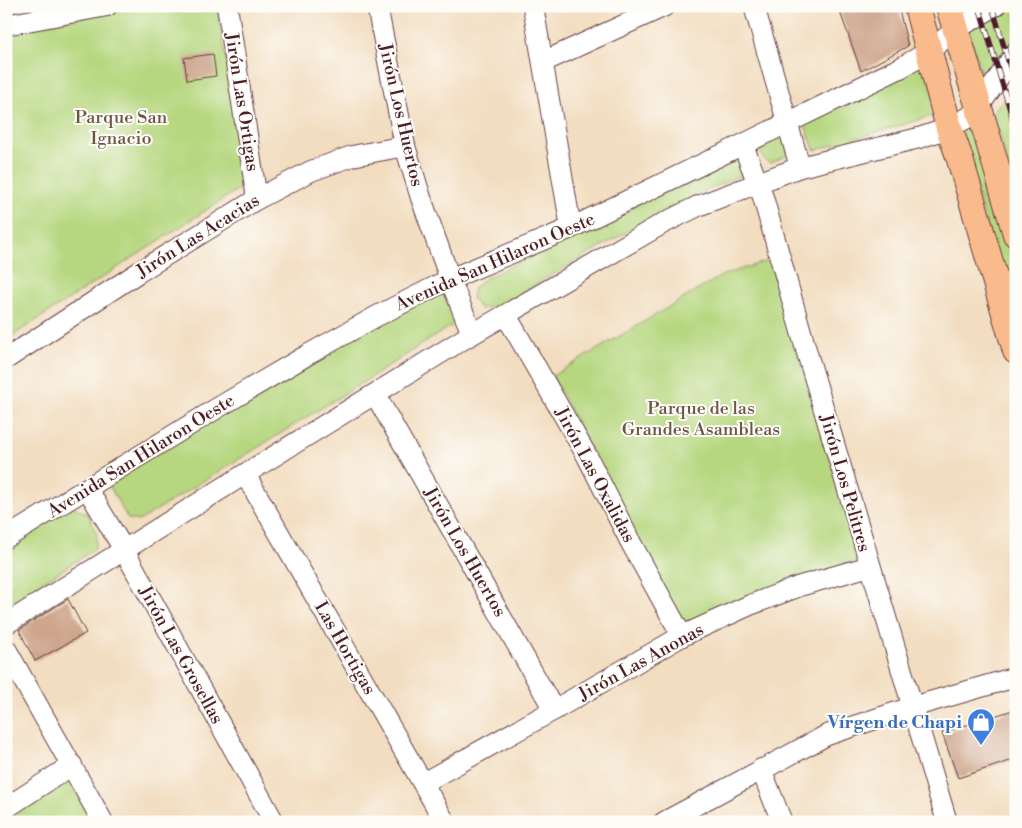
<svg xmlns="http://www.w3.org/2000/svg" width="1022" height="828" viewBox="0 0 1022 828" font-family="'Libre Bodoni',serif">
  <style>
    .green { fill: #b6d77f; stroke: #807b55 }
    .building { fill: #cea58c }
    .lines { fill: none; stroke-linecap: round; stroke-linejoin: round }
    .minor-casing { stroke: #633c41; stroke-width: 22 }
    .major-casing { stroke: #633c41; stroke-width: 28 }
    .minor { stroke: #fff; stroke-width: 20 }
    .major { stroke: #fabb8c; stroke-width: 26 }
    .rail-casing { stroke: #4a1f2b; stroke-width: 5.5 }
    .rail { stroke: #fdfcf7; stroke-width: 4; stroke-dasharray: 11; stroke-linecap: butt }
    .labels { text-anchor: middle; dominant-baseline: central; stroke-width: 4; stroke-linejoin: round; paint-order: stroke }
    .street-label { font-size: 18px; fill: #4a1f2b; stroke: #fdfcf7 }
    .park-label { font-size: 18px; fill: #6a5644; stroke: #fdfcf7 }
    .shop-label { font-size: 18px; font-weight: bold; fill: #366cbe; stroke: #fdfcf7; text-anchor: end }
  </style>
  <rect width="100%" height="100%" fill="#fdfcf7"/>
  <filter id="ink" filterUnits="userSpaceOnUse"><feTurbulence type="fractalNoise" baseFrequency=".02" numOctaves="2"/><feDisplacementMap in="SourceGraphic" scale="10" xChannelSelector="R" yChannelSelector="G"/><feConvolveMatrix kernelMatrix="1 2 1 2 8 2 1 2 1" color-interpolation-filters="sRGB"/></filter>
  <filter id="wash" filterUnits="userSpaceOnUse"><feTurbulence type="fractalNoise" baseFrequency=".0096" numOctaves="4" result="noise"/><feDisplacementMap in="SourceGraphic" scale="20" xChannelSelector="R" yChannelSelector="G"/><feGaussianBlur stdDeviation="1.12" result="paint"/><feColorMatrix in="noise" values="0 0 0 0 0 0 0 0 0 0 0 0 0 0 0 0 0 1.4 0 .05"/><feComposite in="paint" operator="in"/></filter>
  <g filter="url(#wash)">
    <rect width="100%" height="100%" fill="#f2ddc0"/>
    <g class="green">
      <path d="M136 6H217L248 183 6 340V32Z"/>
      <path d="M1004 6H1015C1022 36 1001 59 983 79L968 30Z"/>
      <path d="M925 63 939 114 816 150 814 149 805 125Z"/>
      <path d="M1016 84V192L993 112Z"/>
      <path d="M970 118 1016 275V327L957 123Z"/>
      <path d="M780 135 784 137 788 155 770 163C762 160 759 152 760 144Z"/>
      <path d="M737 156 744 174C659 209 580 260 500 305L480 309 472 298 474 288 484 279Z"/>
      <path d="M770 260 861 559 684 627 552 376 723 275Z"/>
      <path d="M441 292 448 294 457 322 370 378 139 521 128 519 110 487 113 479 307 360Z"/>
      <path d="M72 506 88 514 97 535 95 549 6 606V547Z"/>
      <path d="M73 774 99 822H6V815Z"/>
    </g>
    <g id="blocks">
      <g class="building">
        <path d="M838 6H898L908 46 861 71Z"/>
        <path d="M213 54 216 76 187 80 184 58Z"/>
        <path d="M68 599 86 633 35 661 19 630Z"/>
        <path d="M1016 709V759L958 778 942 733Z"/>
      </g>
    </g>
  </g>
  <g filter="url(#ink)">
    <use href="#blocks" fill-opacity="0" stroke="#633c41" stroke-width="1"/>
    <g class="lines">
      <g class="minor-casing">
        <g id="minor">
          <path d="M227 6 257 199"/>
          <path d="M377 6 405 146 421 198 450 279 472 334"/>
          <path d="M533 6 571 228"/>
          <path d="M754 6 800 167"/>
          <path d="M6 25 107 6"/>
          <path d="M543 62 665 6"/>
          <path d="M743 145 763 197 807 353 947 822"/>
          <path d="M506 315 587 456 631 543 682 636"/>
          <path d="M6 359 139 272 257 199 311 171 352 156 405 146"/>
          <path d="M375 394 554 710"/>
          <path d="M245 474 445 822"/>
          <path d="M87 488 124 550 274 822"/>
          <path d="M6 538 219 407 309 354 377 316 450 279 571 228 900 68 928 52 955 30 995 6"/>
          <path d="M6 624 245 474 462 340 662 224 698 206 800 167 919 138 949 128 969 117 978 108 1016 52"/>
          <path d="M6 649 103 822"/>
          <path d="M761 769 782 822"/>
          <path d="M423 783 554 710 682 636 750 605 800 586 870 566"/>
          <path d="M6 808 72 765"/>
          <path d="M664 822 827 735 912 707 1016 677"/>
        </g>
      </g>
      <g class="major-casing">
        <g id="major">
          <path d="M917 6 949 128 959 156 1016 351"/>
          <path d="M949 6 1016 234"/>
        </g>
      </g>
      <use href="#minor" class="minor"/>
      <use href="#major" class="major"/>
      <g class="rail-casing">
        <g id="rail">
          <path d="M979 6 1016 130"/>
          <path d="M992 6 1016 87"/>
        </g>
      </g>
      <use href="#rail" class="rail"/>
    </g>
  </g>
  <defs>
    <g id="shop-pin" transform="scale(1.4375)"><path d="M0 17L-7.5 6A9.5 9.5 0 1 1 7.5 6Z" fill="#3f7fe0" stroke="#fdfcf7"/><path d="M-5-2.5h2.3a2.7 3.5 0 0 1 5.4 0H5L5.5 6h-11ZM-1.5-2.5h3a1.5 2.3 0 0 0-3 0Z" fill="#fff"/></g>
  </defs>
  <g fill-rule="evenodd">
    <use href="#shop-pin" x="981" y="722"/>
  </g>
  <g class="labels">
    <g class="street-label">
      <text transform="translate(242 102) rotate(81)">Jirón Las Ortigas</text>
      <text transform="translate(401 115) rotate(77)">Jirón Los Huertos</text>
      <text transform="translate(198 236) rotate(-32)">Jirón Las Acacias</text>
      <text transform="translate(495 262) rotate(-24)">Avenida San Hilaron Oeste</text>
      <text transform="translate(141 456) rotate(-32)">Avenida San Hilaron Oeste</text>
      <text transform="translate(595 475) rotate(62)">Jirón Las Oxalidas</text>
      <text transform="translate(845 483) rotate(74)">Jirón Los Pelitres</text>
      <text transform="translate(465 552) rotate(60)">Jirón Los Huertos</text>
      <text transform="translate(345 648) rotate(60)">Las Hortigas</text>
      <text transform="translate(181 655) rotate(61)">Jirón Las Grosellas</text>
      <text transform="translate(641 662) rotate(-29)">Jirón Las Anonas</text>
    </g>
    <g class="park-label">
      <text x="121" y="117">Parque San<tspan x="121" dy="21">Ignacio</tspan></text>
      <text x="701" y="408">Parque de las<tspan x="701" dy="21">Grandes Asambleas</tspan></text>
    </g>
    <g class="shop-label">
      <text x="962" y="722">Vírgen de Chapi</text>
    </g>
  </g>
  <rect width="1022" height="828" fill="none" stroke="#fdfcf7" stroke-width="25"/>
</svg>
